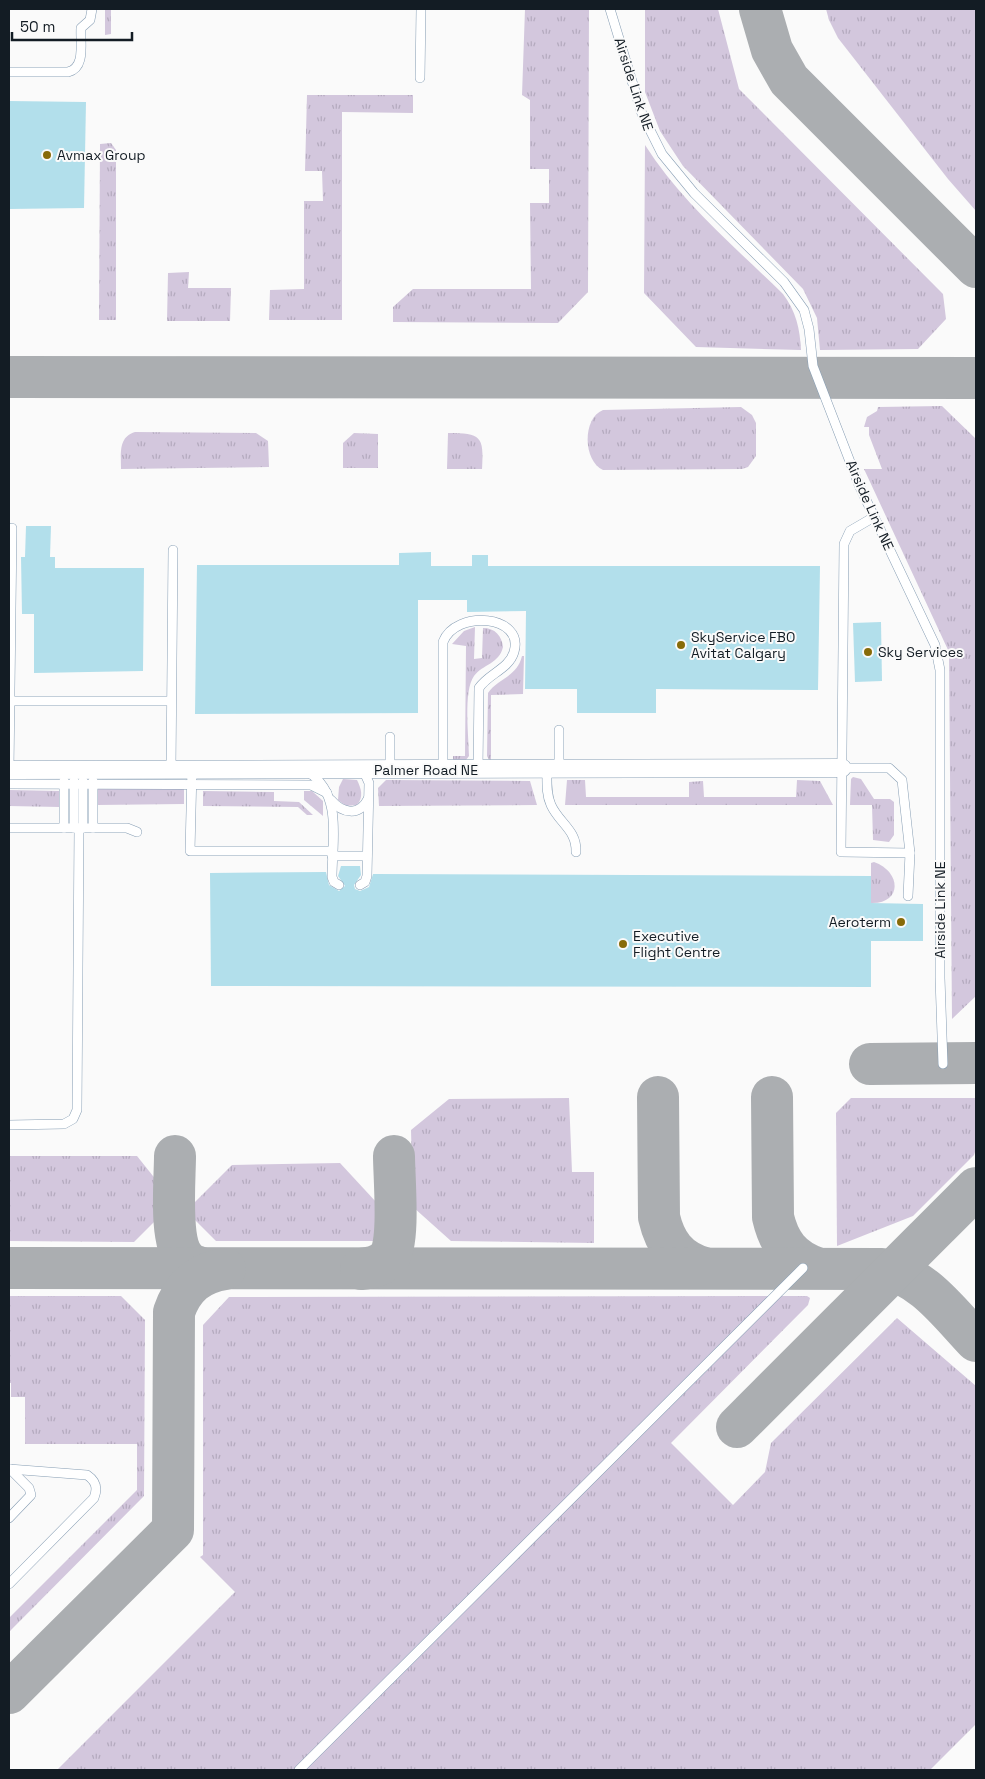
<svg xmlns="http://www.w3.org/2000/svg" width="985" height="1779" viewBox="0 0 985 1779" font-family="'Space Grotesk',sans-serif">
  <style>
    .grass { fill: url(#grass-tufts) }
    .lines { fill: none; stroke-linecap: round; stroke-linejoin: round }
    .taxiway { stroke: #abaeb1; stroke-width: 42 }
    .building { fill: #b2dfeb }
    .service-casing { stroke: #879eb4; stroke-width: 10 }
    .minor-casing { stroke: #879eb4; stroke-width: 19 }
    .service { stroke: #fff; stroke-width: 9 }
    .minor { stroke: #fff; stroke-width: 18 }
    .poi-dot { fill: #876b09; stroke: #fafafa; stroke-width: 2 }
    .labels { text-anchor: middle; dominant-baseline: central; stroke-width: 4; stroke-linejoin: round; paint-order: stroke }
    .street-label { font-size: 14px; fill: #131c24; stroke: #fafafa }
    .poi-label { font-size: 14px; fill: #131c24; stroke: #fafafa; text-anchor: start }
  </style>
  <defs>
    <pattern id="grass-tufts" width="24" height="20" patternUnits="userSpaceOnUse" patternTransform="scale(1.25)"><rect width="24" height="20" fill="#d3c7dd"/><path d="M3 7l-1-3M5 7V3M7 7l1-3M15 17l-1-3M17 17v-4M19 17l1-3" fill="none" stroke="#b4aabe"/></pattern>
  </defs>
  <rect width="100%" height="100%" fill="#fafafa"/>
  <g class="grass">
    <path d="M105 9H122L111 10V34L105 35Z"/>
    <path d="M525 9H589L588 292 558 323 393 322V307L413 289H531L530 203H549V169H530V100L522 95Z"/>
    <path d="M645 9H718L739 89 943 294 946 319 918 349 820 350 817 318 803 289 683 166 660 131 645 92Z"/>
    <path d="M826 9H976V211L948 179 838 38 829 20Z"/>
    <path d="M307 95H413V113L342 112V320H269L270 290 304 289V201H323L322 171H305Z"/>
    <path d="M111 143 116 150V320H99L100 144Z"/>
    <path d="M645 145C681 202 735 247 783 294 796 311 800 329 801 350L696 347 644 293Z"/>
    <path d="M189 272 188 288H231L230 321H167L168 273Z"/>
    <path d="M942 406 976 439V996L952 1019 949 652 864 469H882L869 435V427H864L867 417 877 411 878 407Z"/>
    <path d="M741 407 752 415 756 423V456L748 467 742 469 603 470C583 461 582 418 603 410Z"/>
    <path d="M135 432 256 433 268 441 269 467 121 469C121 454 118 437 135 432Z"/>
    <path d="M354 433 378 434V468H343V443Z"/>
    <path d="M448 433C481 433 484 436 482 469H447Z"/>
    <path d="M475 627 474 659 482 658 483 628C495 628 502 636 503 647 499 664 483 664 474 676 463 691 469 737 469 756L466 760H453V756H465L466 646 452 644 464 631Z"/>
    <path d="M522 656H524L523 694 491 695V760H489L487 756 488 693C498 678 517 677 522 656Z"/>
    <path d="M853 777 861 779 874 799H890L894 802V835L889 842 873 840 872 805H850L851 779Z"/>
    <path d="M343 779 357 780C361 788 364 797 357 805L346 806 338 800 339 787Z"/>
    <path d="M386 780 530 781 537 805 379 806 378 788Z"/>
    <path d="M567 780H585L586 797H689V782L703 781 704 797H796L797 780 820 781 833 805H565Z"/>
    <path d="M184 788V804L97 805V789Z"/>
    <path d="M9 790 60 791 59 807 9 806Z"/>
    <path d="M203 791 274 792V801L299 802 313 815H307L298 807 203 806Z"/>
    <path d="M304 791H312L323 801V816L304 800Z"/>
    <path d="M874 862C902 872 902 904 871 903V863Z"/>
    <path d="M569 1098 572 1172H594V1243L451 1241 413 1207 411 1130 449 1099Z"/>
    <path d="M851 1098H976V1149L974 1155 913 1216 837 1246 836 1113Z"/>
    <path d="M9 1156H137L157 1181V1219L134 1242 9 1241Z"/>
    <path d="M340 1163 377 1203 376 1241H216L195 1220 194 1203 232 1165Z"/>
    <path d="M9 1296H121L145 1320 144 1496 9 1632V1618L137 1490V1444H25V1397H11V1383H9Z"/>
    <path d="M807 1296 810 1298 808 1305 671 1443 733 1505 765 1472 771 1443 897 1318 976 1386V1724L930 1770H57L235 1592 200 1557 203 1555V1325L229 1297Z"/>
  </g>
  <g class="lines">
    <g class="taxiway">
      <path d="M760 9 772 50 789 80 976 267"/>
      <path d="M9 377 976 378"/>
      <path d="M870 1064 976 1063"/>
      <path d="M658 1097 659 1217C665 1243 677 1260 704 1268"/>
      <path d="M772 1097 773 1217C779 1243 791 1259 817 1268"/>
      <path d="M175 1156C175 1180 169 1241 185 1259 190 1265 198 1267 205 1269"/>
      <path d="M9 1268 882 1269C922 1274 950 1314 976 1341"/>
      <path d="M361 1269C371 1268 382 1266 389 1257 400 1243 394 1176 394 1156"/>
      <path d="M737 1427 976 1188"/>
      <path d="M9 1693 173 1530 174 1312C183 1286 199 1273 225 1269"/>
    </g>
  </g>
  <g class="building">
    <path d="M9 101 86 102 84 208 9 209Z"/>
    <path d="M26 526H51L50 557H55V568H144L143 671 34 673V614H22L21 557H25Z"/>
    <path d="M431 552V566H472V555H488V566H820L818 690 656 689V713H577V689H525L526 611 467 612V600H418V713L195 714 197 565H399V553Z"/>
    <path d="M881 622 882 681 855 682 853 623Z"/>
    <path d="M341 866H360L361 875 354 885 355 889 360 891 369 887 373 874 871 876V903L923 904V941H871V987L211 986 210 873 326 872 329 885 339 891 345 886 338 876Z"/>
  </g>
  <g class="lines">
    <g class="service-casing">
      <g id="service">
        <path d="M610 9 642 114 662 154 694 193 784 282 804 310 809 329 813 366 859 485 935 645 940 670V978L943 1064"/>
        <path d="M9 72H68C86 68 80 42 81 28L90 20 92 9"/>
        <path d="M420 78 421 9"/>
        <path d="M874 517 850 531 844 544 841 852 910 853"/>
        <path d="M10 701H171"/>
        <path d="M390 737V770"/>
        <path d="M842 768H889L902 780 910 853 908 896"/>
        <path d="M9 770 12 528"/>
        <path d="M171 770 173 550"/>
        <path d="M192 770 190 851H332"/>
        <path d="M443 770V642C456 609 525 615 514 652 509 669 488 674 479 688L478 770"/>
        <path d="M547 770C547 782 546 794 551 805 559 823 577 830 576 852"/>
        <path d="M559 770V730"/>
        <path d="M359 771 365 774 369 783 367 876 365 882 360 885"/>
        <path d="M308 772C343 794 332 841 332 877L334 882 339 885"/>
        <path d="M9 784 311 785 327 793"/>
        <path d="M331 800C342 813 359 817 368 799"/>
        <path d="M9 828H127L137 832"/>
        <path d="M64 828V781"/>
        <path d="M74 828V781"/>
        <path d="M83 828V781"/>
        <path d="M93 828V781"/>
        <path d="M332 856H367"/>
        <path d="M9 1125 64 1124 73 1119 77 1110 79 828"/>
        <path d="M9 1469 87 1475C96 1481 98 1488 94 1498L9 1584"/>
        <path d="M9 1518 31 1495 29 1488 10 1469"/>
        <path d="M299 1770 803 1268"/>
      </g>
    </g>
    <g class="minor-casing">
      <path id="minor" d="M9 770 842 768"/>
    </g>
    <use href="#service" class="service"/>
    <use href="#minor" class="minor"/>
  </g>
  <g class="poi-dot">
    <circle cx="47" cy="155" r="5"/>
    <circle cx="681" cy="645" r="5"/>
    <circle cx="868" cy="652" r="5"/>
    <circle cx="901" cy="922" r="5"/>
    <circle cx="623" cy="944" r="5"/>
  </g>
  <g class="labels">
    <g class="street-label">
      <text transform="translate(634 84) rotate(72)">Airside Link NE</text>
      <text transform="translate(870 505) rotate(66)">Airside Link NE</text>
      <text x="426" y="770">Palmer Road NE</text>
      <text transform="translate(940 910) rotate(-90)">Airside Link NE</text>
    </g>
    <g class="poi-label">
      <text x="57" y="155">Avmax Group</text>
      <text x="691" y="637">SkyService FBO<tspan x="691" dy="16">Avitat Calgary</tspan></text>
      <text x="878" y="652">Sky Services</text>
      <text x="891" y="922" text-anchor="end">Aeroterm</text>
      <text x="633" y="936">Executive<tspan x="633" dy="16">Flight Centre</tspan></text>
    </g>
  </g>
  <rect width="985" height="1779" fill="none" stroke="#131c24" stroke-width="20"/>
  <path d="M12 32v8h120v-8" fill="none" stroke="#131c24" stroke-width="2.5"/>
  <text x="20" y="32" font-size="15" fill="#131c24" stroke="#fafafa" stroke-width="4" paint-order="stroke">50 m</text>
</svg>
